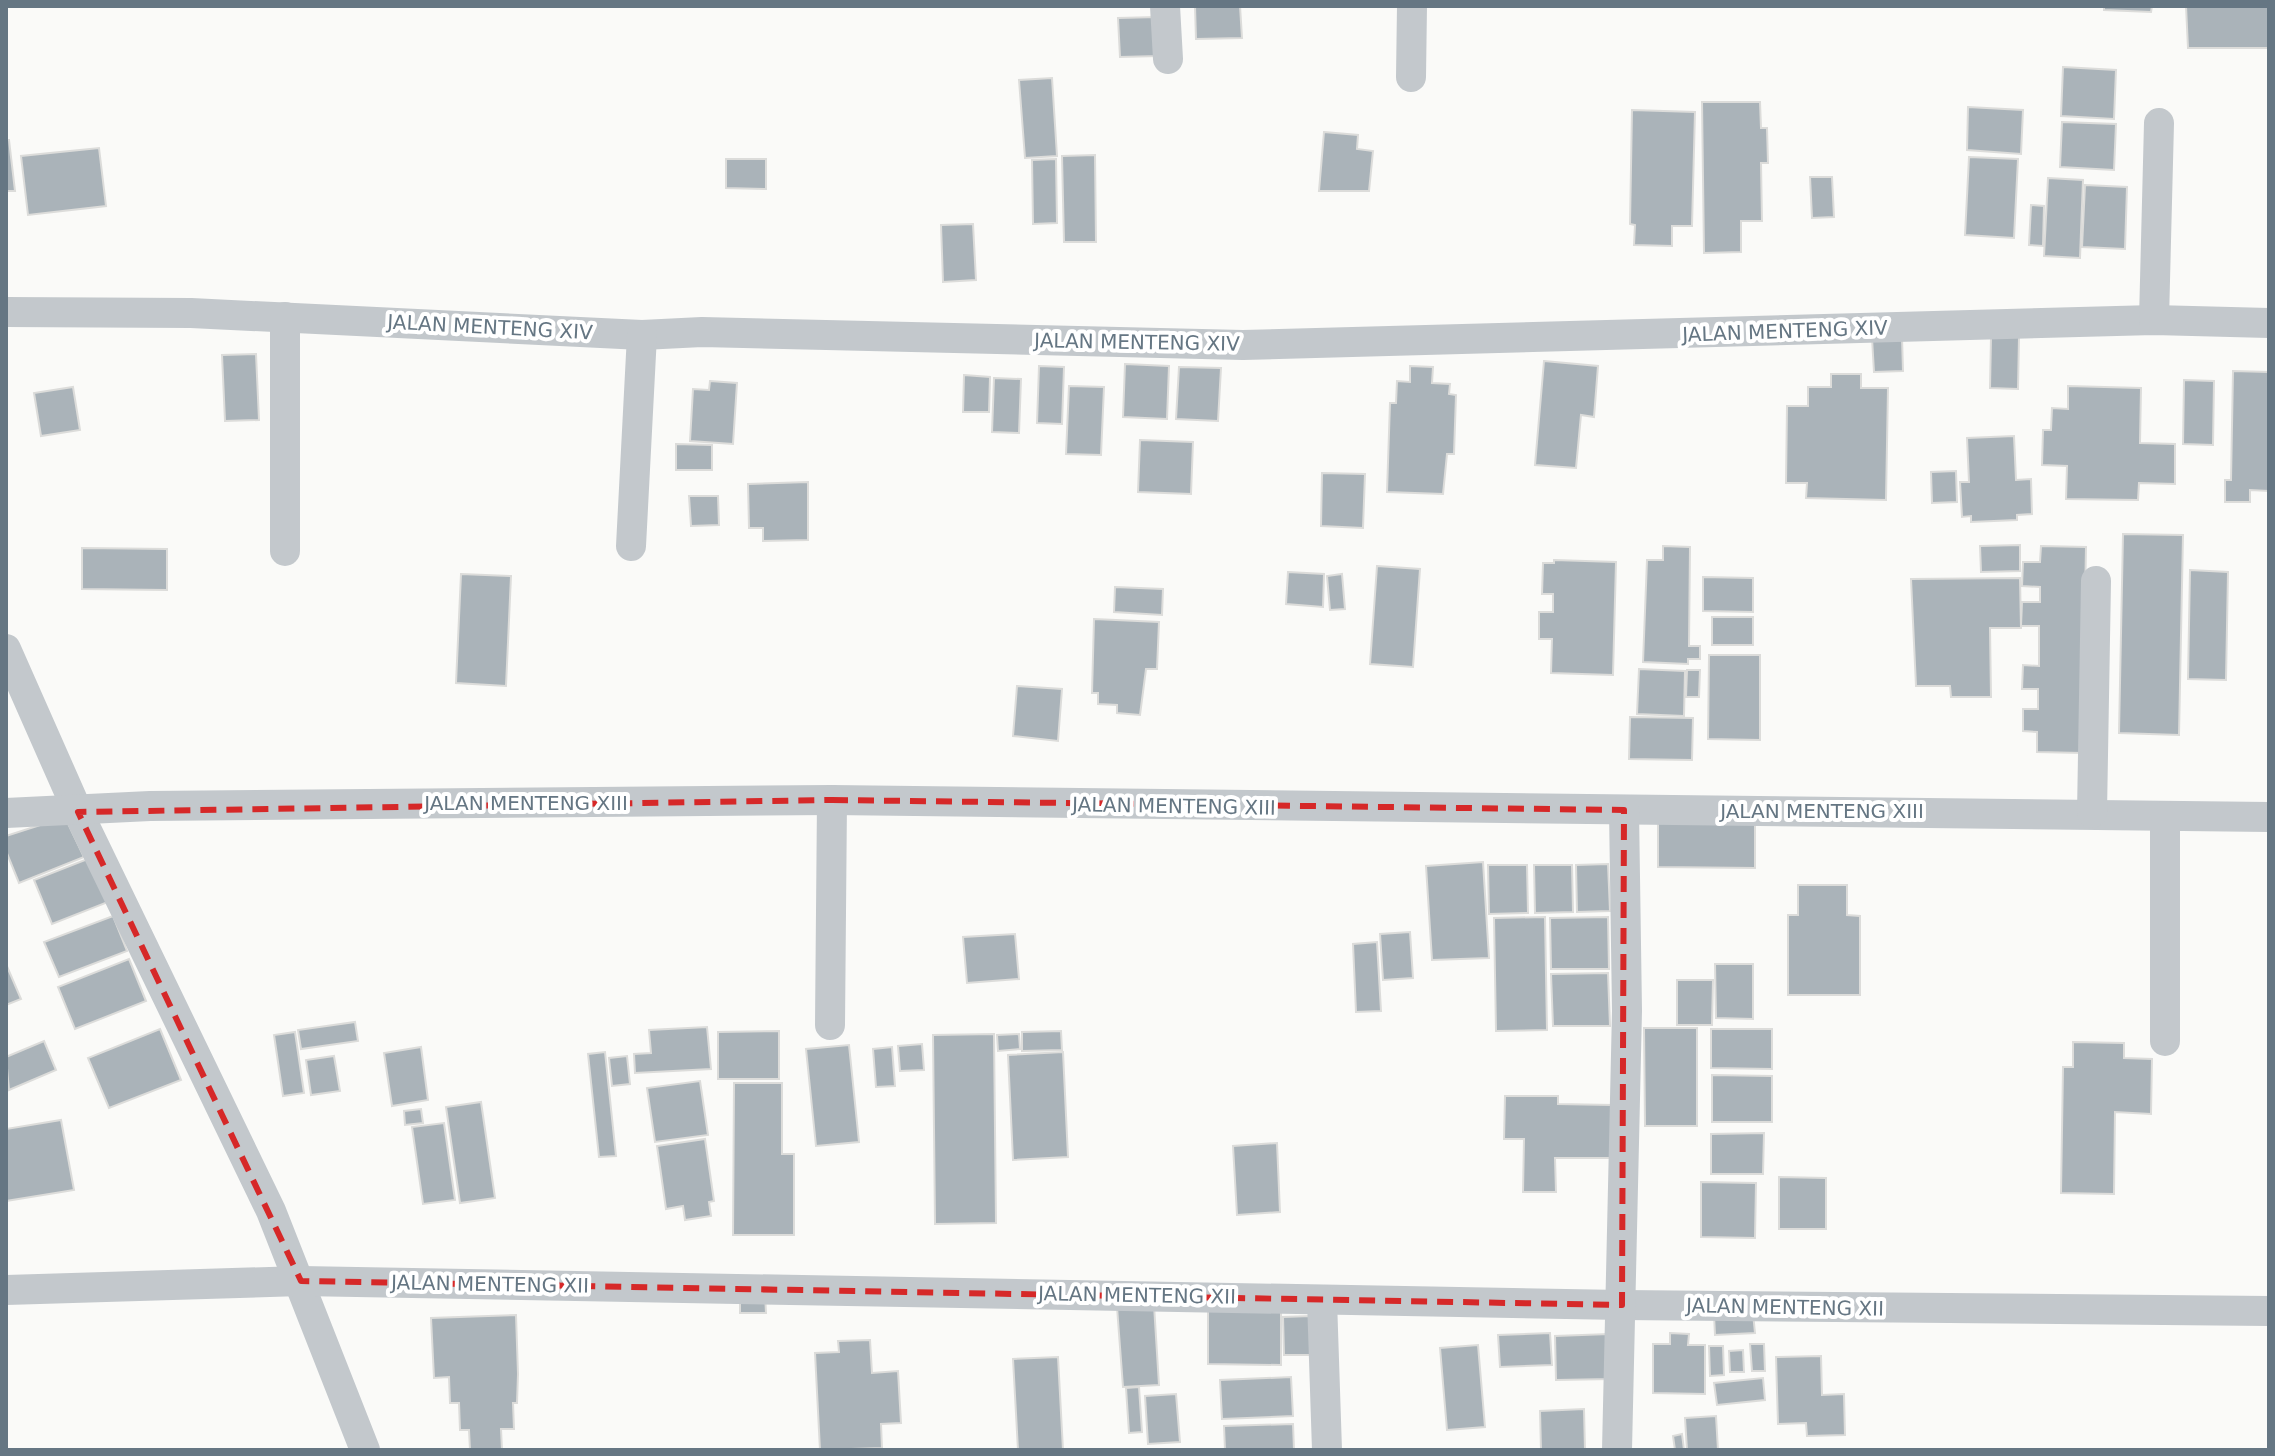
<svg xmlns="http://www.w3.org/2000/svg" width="2275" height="1456" viewBox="0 0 2275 1456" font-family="'DejaVu Sans',sans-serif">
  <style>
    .building { fill: #aab3b9; stroke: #dcdcda; stroke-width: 2 }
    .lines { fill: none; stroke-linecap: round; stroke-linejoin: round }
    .minor { stroke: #c3c8cc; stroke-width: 30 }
    .marked { fill: none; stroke: #d62828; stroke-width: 6; stroke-dasharray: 16 10; stroke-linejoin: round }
    .labels { text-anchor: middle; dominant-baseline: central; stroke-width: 8; stroke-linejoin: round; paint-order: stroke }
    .street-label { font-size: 20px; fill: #657683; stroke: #fff }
  </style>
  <rect width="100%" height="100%" fill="#fafaf8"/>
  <g class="building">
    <path d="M1195 6H1240L1242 38 1196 39Z"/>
    <path d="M2104 6H2152L2151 12 2104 10Z"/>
    <path d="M2186 6H2269V48H2188Z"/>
    <path d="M1157 17 1158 56 1120 57 1118 18Z"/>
    <path d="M2063 67 2116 70 2114 119 2061 116Z"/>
    <path d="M1052 78 1057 156 1025 158 1019 80Z"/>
    <path d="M1702 102H1760L1761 128H1767L1768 163H1761L1762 221H1741V252L1704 253Z"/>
    <path d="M1968 107 2023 110 2021 154 1967 150Z"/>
    <path d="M1632 110 1695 112 1692 226H1672V246L1634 245 1635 225 1630 224Z"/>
    <path d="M2062 122 2116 124 2114 170 2060 167Z"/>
    <path d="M1324 132 1358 135 1357 149 1373 151 1369 191H1319Z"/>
    <path d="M6 140H9L15 191H6Z"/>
    <path d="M99 148 106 206 28 215 21 156Z"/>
    <path d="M1095 155 1096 242H1064L1062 156Z"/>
    <path d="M1969 157 2018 159 2014 238 1965 235Z"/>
    <path d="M726 159H766V189L726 188Z"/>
    <path d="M1056 159 1057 223 1033 224 1032 160Z"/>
    <path d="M1810 177H1832L1834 217 1812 218Z"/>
    <path d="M2048 178 2083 180 2080 258 2044 256Z"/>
    <path d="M2085 185 2127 187 2125 249 2082 247Z"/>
    <path d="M2031 205 2044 206 2043 246 2029 245Z"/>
    <path d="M973 224 976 280 943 282 941 225Z"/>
    <path d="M1902 337 1903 371 1874 372 1872 338Z"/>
    <path d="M1991 337H2019L2018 389 1990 388Z"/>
    <path d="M256 354 259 420 225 421 222 355Z"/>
    <path d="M1544 361 1598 366 1594 417 1581 415 1576 468 1535 465Z"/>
    <path d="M1125 364 1169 366 1167 419 1123 417Z"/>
    <path d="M1039 366 1064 367 1062 424 1037 423Z"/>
    <path d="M1410 366 1433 367 1432 383 1450 384 1449 394 1456 395 1454 454H1447L1443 494 1387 492 1390 403H1396L1397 381 1410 382Z"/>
    <path d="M1179 367 1221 368 1218 421 1176 419Z"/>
    <path d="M2233 371 2269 372V491L2250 490V502H2225V480H2231Z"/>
    <path d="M1831 374H1861V388H1888L1886 500 1806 498 1807 483H1786L1787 406H1808V387H1831Z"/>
    <path d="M964 375 990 377 989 412H963Z"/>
    <path d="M994 378 1021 379 1019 433 992 432Z"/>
    <path d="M2184 380 2214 381 2213 445 2183 444Z"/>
    <path d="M710 381 737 383 733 444 690 441 693 389 709 390Z"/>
    <path d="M1069 386 1104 387 1101 455 1066 454Z"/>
    <path d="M2068 386 2141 388 2140 443 2175 444V484L2139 483 2138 500 2066 499 2067 466 2042 465 2043 430H2051L2052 408 2068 409Z"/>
    <path d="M73 387 80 430 41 436 34 393Z"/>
    <path d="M2014 436 2016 480 2031 479 2032 514 2017 515V520L1971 522V516L1962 517 1960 482H1969L1967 438Z"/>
    <path d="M1140 440 1193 442 1191 494 1138 492Z"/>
    <path d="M676 444 712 445V470H676Z"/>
    <path d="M1956 471 1957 502 1932 503 1931 472Z"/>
    <path d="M1322 473 1365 474 1363 528 1321 526Z"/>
    <path d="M808 482V540L763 541V528H749L748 484Z"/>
    <path d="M689 496H718L719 525 691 526Z"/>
    <path d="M2123 534 2183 535 2179 735 2119 733Z"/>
    <path d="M2020 545V571L1981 572 1980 546Z"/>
    <path d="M1663 546 1690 547 1689 646H1700V659H1688V664L1643 662 1647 560H1663Z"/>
    <path d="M2041 546 2086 547 2082 753 2037 752V732L2023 731V709H2038V689H2022L2023 665 2039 666V626H2021L2022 602H2040V587L2022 586 2023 562H2040Z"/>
    <path d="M82 548 167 549V590L82 589Z"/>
    <path d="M1554 560 1616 562 1613 675 1551 673 1552 639H1539V612H1553V594H1542L1543 563H1554Z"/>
    <path d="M1377 566 1420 569 1413 667 1370 664Z"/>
    <path d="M2190 570 2228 572 2226 680 2188 679Z"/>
    <path d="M1288 572 1324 574 1323 607 1286 604Z"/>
    <path d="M461 574 511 576 506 686 456 683Z"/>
    <path d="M1342 574 1345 609 1330 610 1327 576Z"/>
    <path d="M1703 577 1753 578V612L1703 611Z"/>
    <path d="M2020 578 2021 628H1990L1991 697H1951L1950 686H1916L1911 579Z"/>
    <path d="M1115 587 1163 589 1162 615 1114 612Z"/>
    <rect x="1712" y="617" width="41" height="28"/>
    <path d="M1094 619 1159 622 1157 669H1146L1140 715 1117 713V705L1098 704V693H1092Z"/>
    <path d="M1709 655H1760V740L1708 739Z"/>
    <path d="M1639 669 1685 671 1684 716 1637 714Z"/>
    <path d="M1687 670H1700L1699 697H1686Z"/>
    <path d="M1017 686 1062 689 1058 741 1013 736Z"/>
    <path d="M1630 717 1693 718 1692 760 1629 759Z"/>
    <path d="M1658 815H1755V868L1658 867Z"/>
    <path d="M65 817 84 857 19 883 6 851V836Z"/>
    <path d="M90 858 108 902 52 924 34 880Z"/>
    <path d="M1483 862 1489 958 1432 960 1426 866Z"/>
    <path d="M1608 864 1610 911 1577 912 1576 865Z"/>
    <path d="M1488 865H1527L1528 913 1489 914Z"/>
    <path d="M1534 865H1572L1573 912 1535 913Z"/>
    <path d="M1798 885H1847V915L1860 916V995H1788V915H1798Z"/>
    <path d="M113 916 127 951 59 977 44 942Z"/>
    <path d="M1545 917 1547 1030 1496 1031 1494 918Z"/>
    <path d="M1608 917 1609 969H1551L1550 918Z"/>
    <path d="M1410 932 1413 978 1383 980 1380 934Z"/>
    <path d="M1015 934 1019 979 967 983 963 937Z"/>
    <path d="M1377 942 1381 1011 1356 1012 1353 944Z"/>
    <path d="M129 959 146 1001 75 1029 58 987Z"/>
    <path d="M6 964 21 999 6 1005Z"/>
    <path d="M1715 964H1753V1019L1716 1018Z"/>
    <path d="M1608 973 1610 1026H1553L1551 974Z"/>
    <path d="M1677 980H1713L1712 1025H1677Z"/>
    <path d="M355 1022 358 1041 301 1049 298 1030Z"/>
    <path d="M707 1027 711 1069 635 1073 634 1054 651 1053 649 1030Z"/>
    <path d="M1644 1028H1697V1126H1645Z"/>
    <path d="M160 1029 181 1080 109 1108 88 1058Z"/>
    <path d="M1711 1029H1772V1069L1711 1068Z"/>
    <path d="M779 1031V1079H718V1032Z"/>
    <path d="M1061 1031 1062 1050 1022 1051V1032Z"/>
    <path d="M295 1032 304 1093 283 1096 274 1035Z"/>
    <path d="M994 1034 996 1223 935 1224 933 1035Z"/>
    <path d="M1019 1034 1020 1049 998 1051 997 1035Z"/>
    <path d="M44 1041 56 1070 9 1090 6 1057Z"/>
    <path d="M2073 1042 2124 1043V1058L2152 1059 2151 1114 2115 1112 2114 1194 2061 1193 2063 1067H2073Z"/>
    <path d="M922 1044 924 1070 900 1071 898 1046Z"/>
    <path d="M849 1045 859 1142 816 1146 806 1049Z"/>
    <path d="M421 1047 428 1100 392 1106 384 1053Z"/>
    <path d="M892 1047 895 1086 876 1087 873 1049Z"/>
    <path d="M605 1052 616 1156 599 1157 588 1054Z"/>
    <path d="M1063 1052 1068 1157 1013 1160 1008 1055Z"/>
    <path d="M334 1056 340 1091 311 1095 306 1060Z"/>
    <path d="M627 1056 630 1084 612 1086 609 1058Z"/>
    <path d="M1712 1075 1772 1076V1122H1712Z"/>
    <path d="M700 1081 708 1135 655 1142 647 1088Z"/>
    <path d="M734 1083H782V1154H794V1235H733Z"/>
    <path d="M1505 1096H1558V1104L1612 1105 1611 1158H1555L1556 1192H1523L1524 1139H1504Z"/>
    <path d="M481 1102 495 1198 460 1203 446 1107Z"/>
    <path d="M421 1109 423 1123 405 1125 404 1111Z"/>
    <path d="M61 1120 74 1190 6 1201V1129Z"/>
    <path d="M444 1123 455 1200 423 1204 412 1127Z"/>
    <path d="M1764 1133 1763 1174H1711V1134Z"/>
    <path d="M705 1139 714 1201 709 1202 711 1216 685 1220 683 1206 666 1209 657 1146Z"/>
    <path d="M1277 1143 1280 1212 1237 1215 1233 1146Z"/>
    <path d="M1779 1177 1826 1178V1229H1779Z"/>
    <path d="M1701 1182 1756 1183 1755 1238 1701 1237Z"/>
    <path d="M765 1294 766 1313H740V1295Z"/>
    <path d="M1208 1304 1281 1306V1365L1208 1364Z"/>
    <path d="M1154 1305 1159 1385 1123 1387 1117 1307Z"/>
    <path d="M1753 1313 1755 1333 1715 1335 1714 1315Z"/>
    <path d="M516 1315 518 1374 517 1403H513L514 1429H501L502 1450H470L469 1430H460L459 1403H450L449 1377 434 1378 431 1318Z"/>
    <path d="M1311 1316 1312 1355H1284L1283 1317Z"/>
    <path d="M1550 1333 1552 1365 1500 1367 1498 1335Z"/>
    <path d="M1670 1333 1689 1334 1688 1345H1705V1394L1653 1393V1344H1670Z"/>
    <path d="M1609 1334 1611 1379 1556 1380 1555 1336Z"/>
    <path d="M870 1340 872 1373 898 1371 901 1423 881 1424 882 1448 820 1450 815 1353 839 1352 838 1341Z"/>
    <path d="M1750 1344H1764L1765 1371H1752Z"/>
    <path d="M1478 1345 1485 1427 1447 1430 1440 1348Z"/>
    <path d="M1709 1346H1723L1724 1375 1710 1376Z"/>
    <path d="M1743 1350 1744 1372H1730L1729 1351Z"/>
    <path d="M1821 1356 1822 1395 1844 1394 1845 1435 1807 1436 1806 1423 1778 1424 1776 1357Z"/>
    <path d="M1058 1357 1063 1450H1018L1013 1359Z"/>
    <path d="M1291 1377 1293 1416 1222 1419 1220 1380Z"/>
    <path d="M1763 1378 1765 1400 1717 1405 1714 1383Z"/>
    <path d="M1139 1387 1142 1432 1129 1433 1126 1388Z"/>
    <path d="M1176 1394 1180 1442 1148 1444 1145 1396Z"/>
    <path d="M1584 1409 1585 1450H1541L1540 1411Z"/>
    <path d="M1716 1416 1718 1450H1687L1685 1418Z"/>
    <path d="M1293 1424 1294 1450H1225L1224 1426Z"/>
    <path d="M1682 1434 1684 1450H1675L1673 1436Z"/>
  </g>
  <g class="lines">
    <g class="minor">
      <path d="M1165 6 1168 59"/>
      <path d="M1411 77 1412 6"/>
      <path d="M6 312 191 313 642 335 702 332 1243 345 2154 320 2269 323"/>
      <path d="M2154 320 2159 123"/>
      <path d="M631 546 642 335"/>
      <path d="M285 551V317"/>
      <path d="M6 649 78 812 271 1211 365 1450"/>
      <path d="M6 813 150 806 832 800 2269 817"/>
      <path d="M2092 813 2096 581"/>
      <path d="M830 1025 832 800"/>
      <path d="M2165 1041V816"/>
      <path d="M6 1290 301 1281 1622 1305 2269 1311"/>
      <path d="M1322 1300 1327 1450"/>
      <path d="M1617 1450 1627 1011 1624 810"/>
    </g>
  </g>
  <path class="marked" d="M832 800 1624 810 1622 1305 301 1281 78 812Z"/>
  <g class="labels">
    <g class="street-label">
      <text transform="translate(490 327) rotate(3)">JALAN MENTENG XIV</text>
      <text transform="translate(1785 331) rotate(-2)">JALAN MENTENG XIV</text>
      <text transform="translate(1137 342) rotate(1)">JALAN MENTENG XIV</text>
      <text x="526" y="803">JALAN MENTENG XIII</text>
      <text transform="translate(1174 806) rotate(1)">JALAN MENTENG XIII</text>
      <text x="1822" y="811">JALAN MENTENG XIII</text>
      <text transform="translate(490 1284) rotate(1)">JALAN MENTENG XII</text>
      <text transform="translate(1137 1295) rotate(1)">JALAN MENTENG XII</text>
      <text transform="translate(1785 1307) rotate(1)">JALAN MENTENG XII</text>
    </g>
  </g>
  <rect width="2275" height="1456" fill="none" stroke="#657683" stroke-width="16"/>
</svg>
